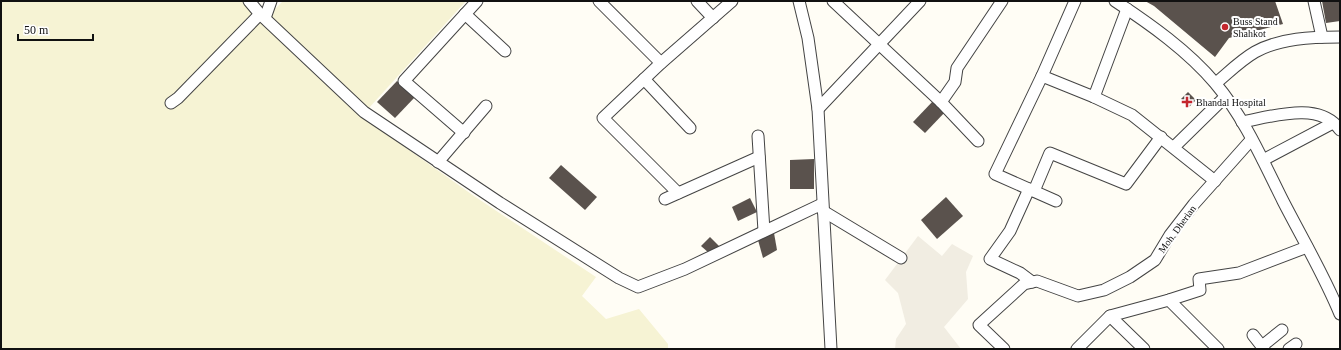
<svg xmlns="http://www.w3.org/2000/svg" width="1341" height="350" viewBox="0 0 1341 350" font-family="Georgia,serif">
  <style>
    .farmland { fill: #f6f3d4 }
    .plaza { fill: #f1ede2 }
    .building { fill: #5a524d }
    .lines { fill: none; stroke-linecap: round; stroke-linejoin: round }
    .minor-casing { stroke: #444; stroke-width: 13 }
    .minor { stroke: #fff; stroke-width: 11 }
    .poi-dot { fill: #c4262e; stroke: #fff; stroke-width: 1.5 }
    .labels { text-anchor: middle; dominant-baseline: central; stroke-width: 4; stroke-linejoin: round; paint-order: stroke }
    .poi-label { font-size: 10px; fill: #111; stroke: #fff; text-anchor: start }
    .street-label { font-size: 10px; fill: #111; stroke: #fff }
  </style>
  <rect width="100%" height="100%" fill="#fffdf5"/>
  <g class="farmland">
    <path d="M1 1H244L361 116 474 196 596 277 582 296 606 319 639 309 668 344V349H1Z"/>
    <path d="M283 1H466L368 109 266 18Z"/>
  </g>
  <path class="plaza" d="M918 236 942 256 952 244 973 256 966 272 968 299 944 327 961 349H895L896 339 906 324 898 293 885 280Z"/>
  <g class="building">
    <path d="M1145 1H1275L1283 24 1229 38 1215 57 1154 6Z"/>
    <path d="M1322 1H1340V21L1326 23Z"/>
    <path d="M397 81 415 97 395 118 377 102Z"/>
    <path d="M1188 92 1196 100 1189 107 1181 99Z"/>
    <path d="M934 100 946 111 925 133 913 122Z"/>
    <path d="M814 159V189H790V160Z"/>
    <path d="M561 165 597 197 585 210 549 178Z"/>
    <path d="M946 197 963 216 937 239 921 220Z"/>
    <path d="M750 198 757 212 738 221 732 207Z"/>
    <path d="M774 233 777 250 763 258 758 240Z"/>
    <path d="M710 237 720 247 709 253 701 246Z"/>
  </g>
  <g class="lines">
    <g class="minor-casing">
      <g id="minor">
        <path d="M249 1 260 14 364 112 500 203 619 278 638 287 685 269 822 204"/>
        <path d="M599 1 661 63"/>
        <path d="M697 1 713 18"/>
        <path d="M799 1 808 38 818 109 831 349"/>
        <path d="M833 1 941 102 978 141"/>
        <path d="M1115 1C1150 24 1188 51 1215 83 1244 117 1263 161 1283 201 1302 238 1324 275 1340 314"/>
        <path d="M1314 1 1322 37"/>
        <path d="M465 14 505 51"/>
        <path d="M265 18 271 1"/>
        <path d="M1042 76 1094 97 1132 115 1215 181"/>
        <path d="M644 79 690 128"/>
        <path d="M1216 83C1228 73 1241 60 1255 52 1280 38 1312 37 1340 37"/>
        <path d="M1094 97 1127 9"/>
        <path d="M941 102 955 82 957 68 1002 1"/>
        <path d="M171 103 178 98 260 14"/>
        <path d="M818 109 920 1"/>
        <path d="M1242 122C1270 117 1320 100 1340 130"/>
        <path d="M464 133 404 81 477 1"/>
        <path d="M758 136 764 231"/>
        <path d="M1174 147 1225 97"/>
        <path d="M1263 160 1333 123"/>
        <path d="M438 162 486 106"/>
        <path d="M1029 189 1010 231 990 259 1020 273 1032 282"/>
        <path d="M1034 191 1050 153 1126 184 1161 137"/>
        <path d="M678 193 603 118 661 63 732 1"/>
        <path d="M665 199 759 157"/>
        <path d="M1056 201 995 174 1042 76 1075 1"/>
        <path d="M823 211 901 258"/>
        <path d="M1169 300 1218 349"/>
        <path d="M1110 316 1144 349"/>
        <path d="M1253 335 1264 349"/>
        <path d="M1262 346 1282 330"/>
        <path d="M1004 349 979 325 1024 284 1037 281 1078 296 1104 290 1130 277 1155 260 1170 235 1194 204 1251 140"/>
        <path d="M1077 349 1110 316 1169 300 1200 290 1199 279 1239 273 1307 247"/>
        <path d="M1289 349 1296 344"/>
      </g>
    </g>
    <use href="#minor" class="minor"/>
  </g>
  <g class="poi-dot">
    <circle cx="1225" cy="27" r="4"/>
    <path d="M1185 96h4v4h4v4h-4v4h-4v-4h-4v-4h4z"/>
  </g>
  <g class="labels">
    <g class="poi-label">
      <text x="1233" y="21">Buss Stand<tspan x="1233" dy="12">Shahkot</tspan></text>
      <text x="1196" y="102">Bhandal Hospital</text>
    </g>
    <g class="street-label">
      <text transform="translate(1177 229) rotate(-54)">Moh. Dherian</text>
    </g>
  </g>
  <rect width="1341" height="350" fill="none" stroke="#111111" stroke-width="4"/>
  <path d="M18 34v6h75v-6" fill="none" stroke="#111111" stroke-width="2"/>
  <text x="24" y="34" font-size="12" fill="#111111" stroke="#ffffff" stroke-width="3" paint-order="stroke">50 m</text>
</svg>
